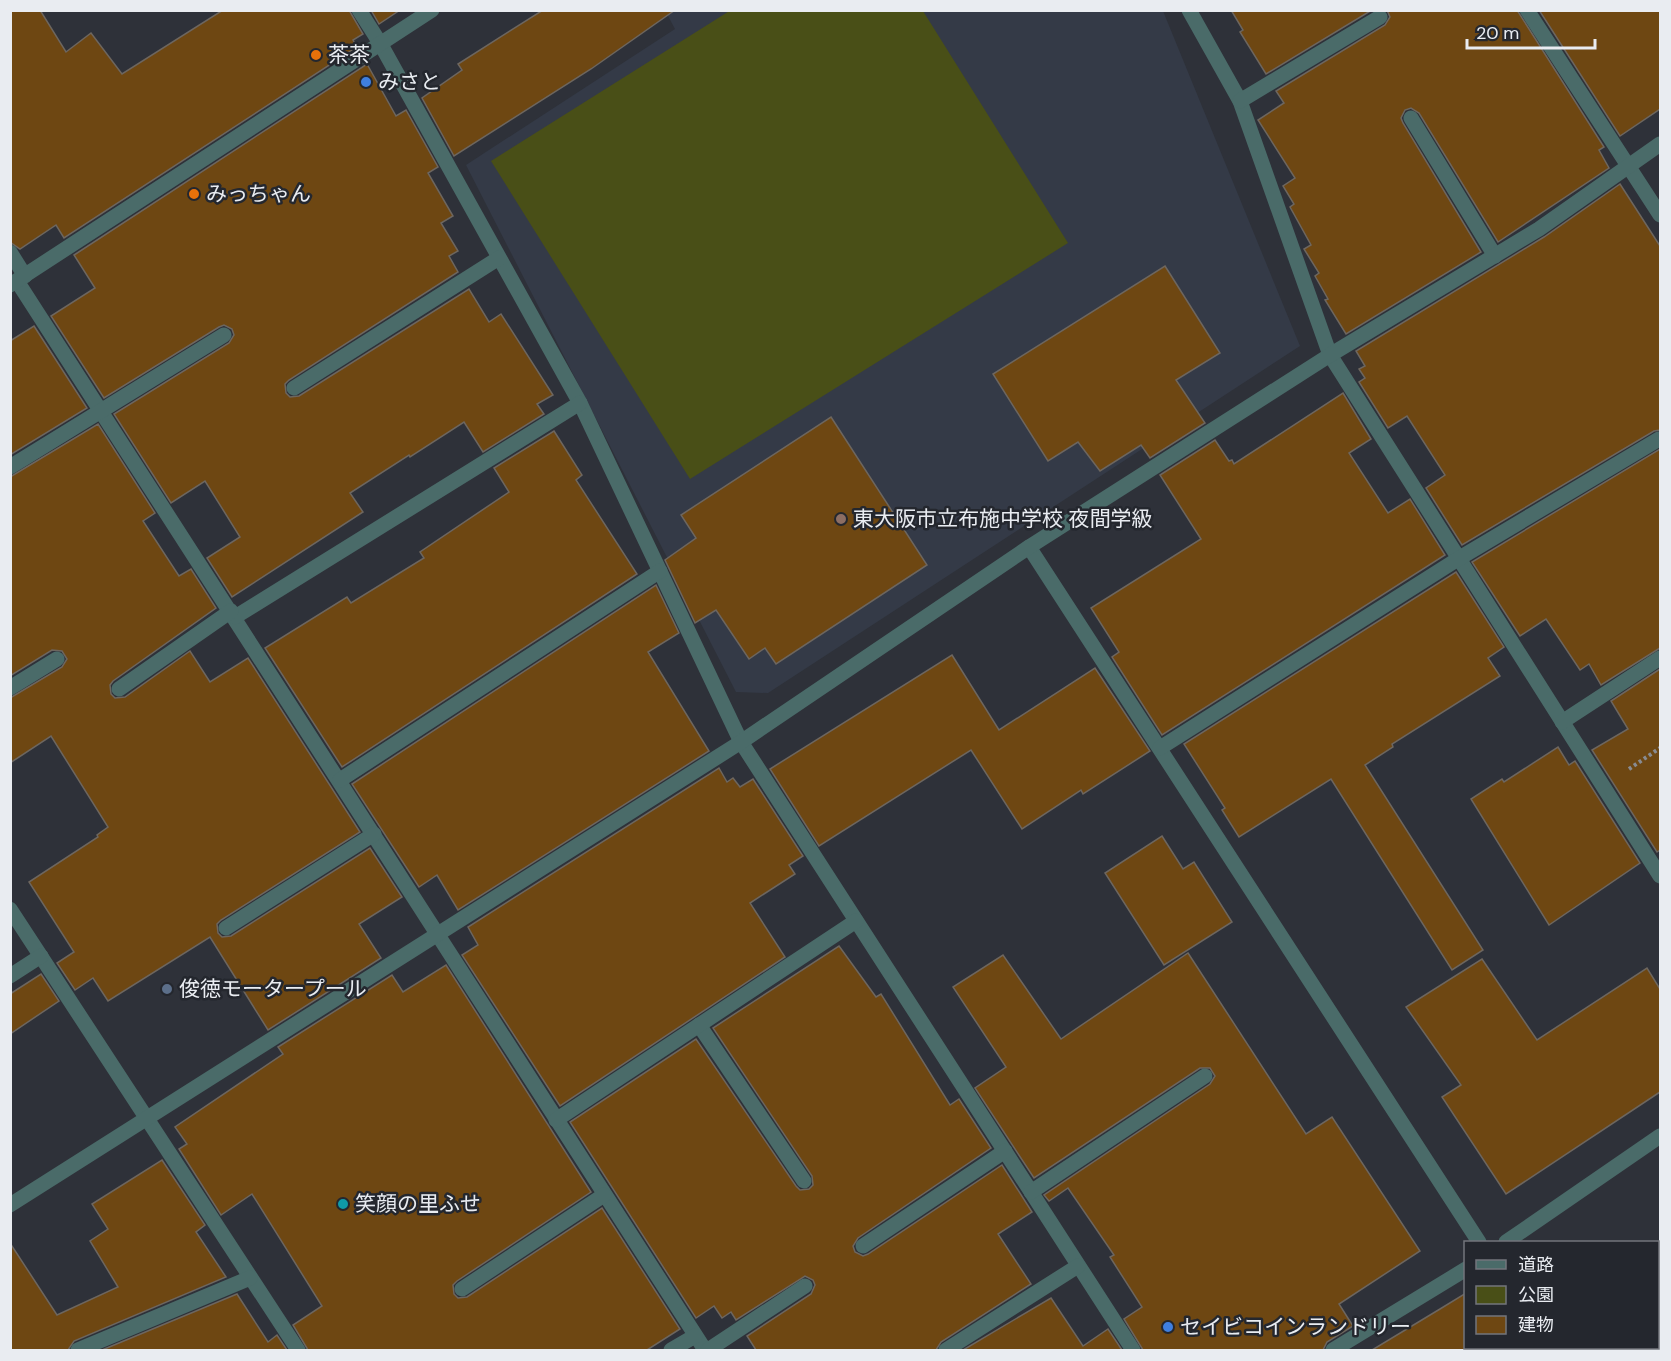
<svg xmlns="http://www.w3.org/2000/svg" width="1671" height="1361" viewBox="0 0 1671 1361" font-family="'DM Sans','Noto Sans JP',sans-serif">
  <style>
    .built { fill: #343a47 }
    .green { fill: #494f17 }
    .building { fill: #6e4712; stroke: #6d665f; stroke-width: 1.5 }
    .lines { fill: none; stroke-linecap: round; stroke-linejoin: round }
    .path { stroke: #888b92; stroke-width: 4; stroke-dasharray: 3 3; stroke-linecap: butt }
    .minor { stroke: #4a6b69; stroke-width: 15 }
    .food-dot { fill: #e8710a; stroke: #24272e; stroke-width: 2 }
    .shop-dot { fill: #3f7fe0; stroke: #24272e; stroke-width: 2 }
    .education-dot { fill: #8d6e63; stroke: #24272e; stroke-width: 2 }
    .service-dot { fill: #5c6f8a; stroke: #24272e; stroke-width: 2 }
    .culture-dot { fill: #0f9aa8; stroke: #24272e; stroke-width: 2 }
    .labels { text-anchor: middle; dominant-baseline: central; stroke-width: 5; stroke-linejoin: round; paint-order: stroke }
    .poi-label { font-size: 21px; fill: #e9ecf1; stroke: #24272e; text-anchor: start }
  </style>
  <rect width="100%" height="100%" fill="#2e3139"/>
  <path class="built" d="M673 11H1163L1300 346 768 693 736 692 466 165 675 29 667 14Z"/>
  <path class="green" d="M731 10 923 11 1068 243 690 479 491 161Z"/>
  <g class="building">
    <path d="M10 10H40L66 52 91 33 122 74 223 10H349L363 34 353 40 357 47 64 238 56 225 20 249 10 242Z"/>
    <path d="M371 10H400L379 24Z"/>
    <path d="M543 10H675L591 69 454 156 422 98 462 70 458 64Z"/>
    <path d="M1231 10H1372L1266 74 1240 32 1243 30Z"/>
    <path d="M1387 10H1517L1604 147 1599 150 1609 168 1498 242 1419 113 1411 108 1405 110 1401 118 1403 123 1481 252 1346 334 1325 300 1328 299 1315 276 1319 273 1304 249 1311 245 1290 207 1294 204 1283 186 1295 178 1258 120 1284 103 1276 91 1385 25 1390 17Z"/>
    <path d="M1539 10H1660V109L1620 136Z"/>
    <path d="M367 64 396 116 406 110 438 167 428 173 453 216 441 223 458 251 449 256 458 272 289 380 285 384 286 393 290 397 299 396 469 289 489 322 501 314 553 395 537 404 544 414 483 452 464 422 410 457 409 455 350 493 363 512 232 597 207 558 240 537 205 481 171 503 114 414 229 343 234 335 232 329 224 325 219 327 104 398 51 316 95 288 74 255Z"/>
    <path d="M1620 184 1660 246V430L1654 431 1462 545 1426 488 1445 475 1407 416 1388 428 1359 382 1365 378 1359 369 1365 366 1356 351 1544 237Z"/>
    <path d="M1165 266 1220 353 1176 380 1205 423 1150 458 1141 445 1100 471 1078 442 1048 461 993 374Z"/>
    <path d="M34 326 87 408 10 455V341Z"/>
    <path d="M1343 393 1371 439 1349 453 1388 513 1410 499 1445 555 1162 735 1112 657 1119 652 1091 608 1201 539 1160 475 1215 440 1229 461 1232 460 1234 464Z"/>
    <path d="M831 417 927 565 776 664 765 648 749 659 716 610 695 623 665 560 696 538 681 515Z"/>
    <path d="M98 424 155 513 143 521 179 576 191 569 216 608 113 681 110 685 111 694 115 698 125 697 190 651 210 682 248 658 360 832 221 920 217 924 218 933 222 937 231 936 370 848 402 897 359 924 381 958 268 1030 210 937 108 1001 93 978 75 990 57 963 74 952 29 882 98 837 97 835 108 827 51 736 10 763V698L62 667 67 659 62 651 52 650 10 676V477Z"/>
    <path d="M554 431 582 475 576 480 637 574 342 767 265 648 347 597 351 603 424 558 420 552 509 492 494 468Z"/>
    <path d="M1660 449V648L1601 685 1589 664 1580 670 1546 619 1520 636 1472 562Z"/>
    <path d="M1456 572 1504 647 1488 658 1500 676 1392 744 1393 747 1365 765 1483 950 1452 970 1331 779 1239 837 1222 810 1225 808 1184 744Z"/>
    <path d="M656 585 679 633 648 652 709 751 458 910 437 875 419 887 352 784Z"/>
    <path d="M952 655 999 730 1095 668 1150 751 1083 794 1081 790 1022 829 971 750 819 846 770 769Z"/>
    <path d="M1660 669V850L1657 852 1592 750 1628 729 1611 701Z"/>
    <path d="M1558 747 1569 765 1575 761 1640 863 1549 925 1471 799 1502 779 1504 782Z"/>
    <path d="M719 768 727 782 733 778 740 787 753 779 803 856 789 865 795 874 750 903 785 957 560 1106 462 955 478 945 468 927Z"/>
    <path d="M1162 836 1183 869 1194 862 1232 922 1164 965 1105 873Z"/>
    <path d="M839 946 876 997 881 994 950 1105 959 1099 991 1148 858 1238 853 1246 855 1252 863 1256 868 1254 1002 1165 1032 1212 998 1234 1031 1284 941 1342 936 1350H756L747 1336 811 1294 815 1285 813 1280 805 1276 736 1320 731 1312 722 1318 714 1306 696 1318 570 1122 696 1039 796 1186 800 1190 809 1189 813 1185 812 1176 713 1028Z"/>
    <path d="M1188 953 1306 1134 1332 1117 1420 1251 1339 1304 1353 1326 1327 1342 1323 1350H1143L1124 1319 1142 1307 1110 1257 1114 1255 1068 1188 1049 1201 1044 1195 1210 1084 1215 1076 1210 1068H1200L1034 1178 975 1088 1006 1067 953 987 1003 955 1061 1039Z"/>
    <path d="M1482 959 1537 1040 1647 968 1660 989V1092L1506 1194 1442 1097 1461 1085 1406 1007Z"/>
    <path d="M446 965 591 1192 457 1281 453 1285 454 1294 458 1298 467 1297 602 1208 680 1329 647 1350H308L293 1325 322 1306 252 1194 221 1215 179 1149 187 1144 175 1127 283 1054 278 1047 392 975 403 992Z"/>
    <path d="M41 974 59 1001 10 1034V994Z"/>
    <path d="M162 1160 205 1225 196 1232 226 1277 74 1341 68 1350H10V1243L57 1315 118 1287 90 1241 108 1229 92 1204Z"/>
    <path d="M1466 1293V1350H1372L1440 1309Z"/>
    <path d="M237 1294 268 1342 277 1335 287 1350H102Z"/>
    <path d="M1051 1298 1083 1346 1108 1329 1122 1350H963Z"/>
  </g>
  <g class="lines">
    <path class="path" d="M1629 769 1660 748"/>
    <g class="minor">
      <path d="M359 10 380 43 580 403 741 742 1133 1350"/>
      <path d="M1189 10 1240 101 1330 355 1660 876"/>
      <path d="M1527 10 1660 215"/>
      <path d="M1240 101 1380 17"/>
      <path d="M1411 118 1495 256"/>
      <path d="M10 252 25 276"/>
      <path d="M17 281 705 1350"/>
      <path d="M10 285 432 10"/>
      <path d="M294 388 499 258"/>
      <path d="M10 467 224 335"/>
      <path d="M1029 547 1479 1242"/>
      <path d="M235 617 580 403"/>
      <path d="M10 688 57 659"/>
      <path d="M119 689 231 611"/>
      <path d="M1562 722 1660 658"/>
      <path d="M1160 748 1458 559 1659 439"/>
      <path d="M340 780 660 571"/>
      <path d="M10 909 298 1350"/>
      <path d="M226 928 374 834"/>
      <path d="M10 976 41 956"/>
      <path d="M699 1025 804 1181"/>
      <path d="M556 1120 856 921"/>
      <path d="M1031 1192 1205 1076"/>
      <path d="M10 1205 741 742 1029 547 1330 355 1539 229 1660 144"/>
      <path d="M1506 1242 1660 1136"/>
      <path d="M863 1246 1005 1151"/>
      <path d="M462 1289 604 1195"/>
      <path d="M1548 1348 1550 1350"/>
      <path d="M78 1350 250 1278"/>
      <path d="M671 1350 695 1336"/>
      <path d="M708 1350 805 1286"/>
      <path d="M946 1350 1078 1266"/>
      <path d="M1333 1350 1466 1269"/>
    </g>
  </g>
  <g class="food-dot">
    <circle cx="316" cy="55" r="6"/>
    <circle cx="194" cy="194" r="6"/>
  </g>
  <g class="shop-dot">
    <circle cx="366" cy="82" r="6"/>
    <circle cx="1168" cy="1327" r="6"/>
  </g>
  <circle class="education-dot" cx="841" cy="519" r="6"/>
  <circle class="service-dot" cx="167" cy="989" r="6"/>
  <circle class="culture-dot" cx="343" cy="1204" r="6"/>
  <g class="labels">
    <g class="poi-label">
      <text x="328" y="55">茶茶</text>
      <text x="378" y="82">みさと</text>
      <text x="206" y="194">みっちゃん</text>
      <text x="853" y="519">東大阪市立布施中学校 夜間学級</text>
      <text x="179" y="989">俊徳モータープール</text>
      <text x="355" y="1204">笑顔の里ふせ</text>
      <text x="1180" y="1327">セイビコインランドリー</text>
    </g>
  </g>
  <rect width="1671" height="1361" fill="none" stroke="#e9ecf1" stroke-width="24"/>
  <rect x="1464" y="1241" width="195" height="108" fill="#24272e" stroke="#73767c" stroke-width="1.5"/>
  <rect x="1476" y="1260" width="30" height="9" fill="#4a6b69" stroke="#73767c" stroke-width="1.5"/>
  <text x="1518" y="1271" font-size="18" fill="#e9ecf1">道路</text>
  <rect x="1476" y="1286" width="30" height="18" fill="#494f17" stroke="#73767c" stroke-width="1.5"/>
  <text x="1518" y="1301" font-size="18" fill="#e9ecf1">公園</text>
  <rect x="1476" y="1316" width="30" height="18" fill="#6e4712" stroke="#73767c" stroke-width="1.5"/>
  <text x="1518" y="1331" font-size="18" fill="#e9ecf1">建物</text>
  <path d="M1467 39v9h128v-9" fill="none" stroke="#e9ecf1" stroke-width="3"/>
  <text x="1476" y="39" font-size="18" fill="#e9ecf1" stroke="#24272e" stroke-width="4.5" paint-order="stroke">20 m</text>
</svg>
